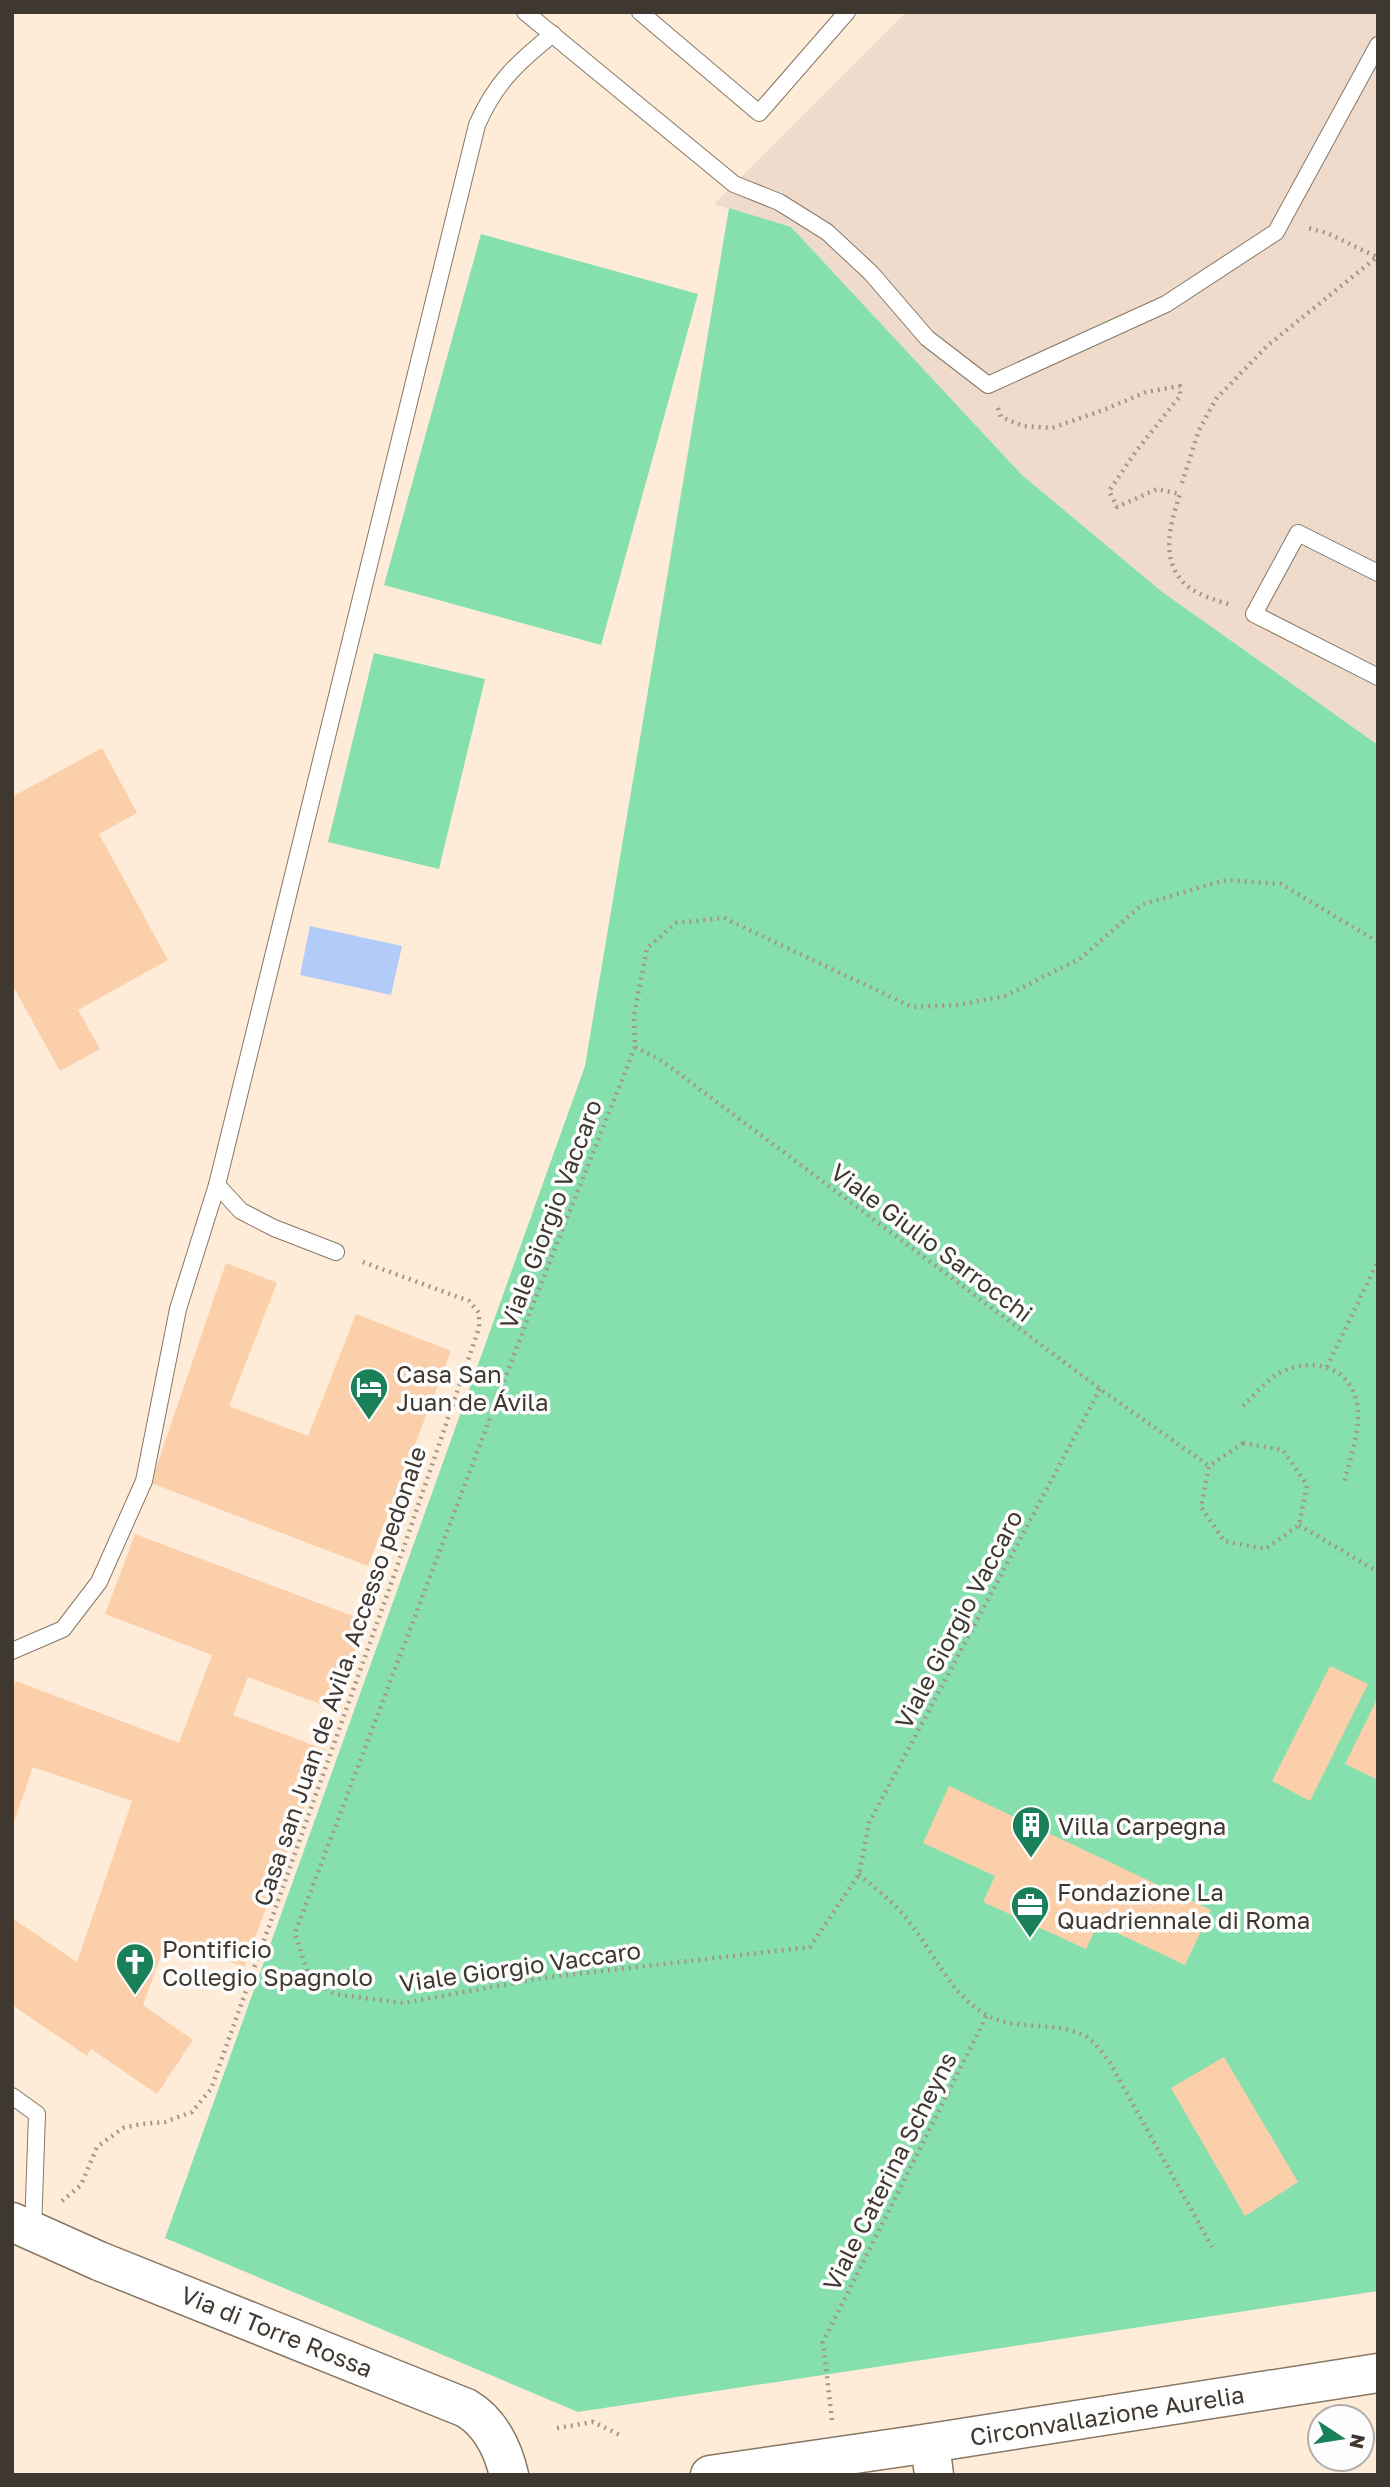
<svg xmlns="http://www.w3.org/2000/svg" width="1390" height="2487" viewBox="0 0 1390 2487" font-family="'Golos Text',sans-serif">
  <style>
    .commercial { fill: #eedbcc }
    .green { fill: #85e0ae }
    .water { fill: #b2cbf9 }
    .building { fill: #fbcfaa }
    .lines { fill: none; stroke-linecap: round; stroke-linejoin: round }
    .lane-casing { stroke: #877765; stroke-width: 18 }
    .secondary-casing { stroke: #877765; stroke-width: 41 }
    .primary-casing { stroke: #877765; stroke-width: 41 }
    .path { stroke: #a49789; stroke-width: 4.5; stroke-dasharray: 2 5; stroke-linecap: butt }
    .lane { stroke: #fff; stroke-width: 16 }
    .secondary { stroke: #fff; stroke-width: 38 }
    .primary { stroke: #fff; stroke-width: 38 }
    .labels { text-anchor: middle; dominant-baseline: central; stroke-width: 7; stroke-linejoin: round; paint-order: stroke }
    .street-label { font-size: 24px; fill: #3f3830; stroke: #fdfdfd }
    .poi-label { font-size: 24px; fill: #3f3830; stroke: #fdfdfd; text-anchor: start }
  </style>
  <rect width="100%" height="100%" fill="#ffecd8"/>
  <path class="commercial" d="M906 12H1378V745L1161 591 1022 475 791 227 714 204Z"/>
  <g class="green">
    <path d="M729 208 791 227 1022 475 1161 591 1378 745V2291L578 2412 165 2238 585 1066Z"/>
    <path d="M481 234 698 294 601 645 384 585Z"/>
    <path d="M374 653 485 679 439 869 328 842Z"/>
  </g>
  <path class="water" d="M310 926 402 946 391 995 300 975Z"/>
  <g class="building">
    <path d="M102 748 137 813 99 834 168 960 78 1010 100 1049 60 1071 12 984V797Z"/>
    <path d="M226 1263 277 1283 229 1406 308 1436 356 1314 451 1351 368 1566 151 1483Z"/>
    <path d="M135 1534 366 1621 333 1709 248 1677 233 1715 326 1750 244 1967 167 1939 143 2005 193 2040 157 2094 91 2049 87 2056 12 2005V1918L77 1962 132 1801 33 1767 12 1828V1691L16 1681 179 1743 212 1655 105 1614Z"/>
    <path d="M1330 1666 1368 1684 1310 1801 1272 1781Z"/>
    <path d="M1378 1697V1780L1345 1764Z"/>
    <path d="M949 1786 1211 1910 1185 1965 1098 1924 1086 1949 983 1902 995 1876 923 1843Z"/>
    <path d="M1224 2057 1298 2182 1245 2216 1171 2088Z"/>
  </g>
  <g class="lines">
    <g class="lane-casing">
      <g id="lane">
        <path d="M525 12 734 184 779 202 827 232 871 273 927 338 988 385 1166 304 1276 232 1378 45"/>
        <path d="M640 12 759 113 847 12"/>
        <path d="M1378 573 1298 533 1254 614 1378 677"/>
        <path d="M336 1252 274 1228 241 1211 217 1185 477 125C495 83 518 62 553 34"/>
        <path d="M12 1651 63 1629 99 1582 144 1481 178 1309 217 1185"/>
        <path d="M12 2096 37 2114 33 2230"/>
      </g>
    </g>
    <g class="secondary-casing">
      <g id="secondary">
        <path d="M12 2222 99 2261 466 2408C490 2422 503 2449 509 2475"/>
        <path d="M930 2443 934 2475"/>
      </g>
    </g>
    <g class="primary-casing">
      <path id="primary" d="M710 2475 930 2443 1378 2373"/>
    </g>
    <g class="path">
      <path d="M998 408 1001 417 1023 426 1052 428 1106 409 1146 392 1180 386V396L1137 450 1109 491 1117 507 1157 489 1180 494C1171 522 1160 556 1182 581 1193 594 1216 600 1231 605"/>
      <path d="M1182 483 1199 430 1216 399 1267 346 1377 257 1327 233 1308 228"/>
      <path d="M635 1047 662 1061 1100 1389 1209 1466"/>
      <path d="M1327 1367 1378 1261"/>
      <path d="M1100 1389 869 1823 859 1874 810 1947 542 1978 403 2003 334 1994 308 1974 295 1933 537 1294 635 1047 634 1015 647 948 676 923 724 918 912 1007 957 1005 1005 996 1081 958 1143 904 1226 880 1281 884 1378 942"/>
      <path d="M1243 1406C1254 1396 1266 1380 1279 1373 1319 1353 1360 1372 1358 1419 1357 1440 1349 1463 1344 1483"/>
      <path d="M1243 1443 1283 1450 1307 1485 1299 1525 1265 1549 1224 1541 1201 1507 1209 1466Z"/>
      <path d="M1299 1525 1378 1572"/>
      <path d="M859 1874C874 1888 893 1901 906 1918 934 1951 946 1989 983 2013 1014 2033 1056 2019 1087 2037 1096 2043 1102 2053 1109 2061L1212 2247"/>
      <path d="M62 2201 81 2185 97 2147 123 2128 141 2124 165 2122 192 2112 211 2089 397 1567 479 1328V1313L469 1301 360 1261"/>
      <path d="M832 2420 823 2342 987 2015"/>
      <path d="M557 2428 593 2422 620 2435"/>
      <path d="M1371 2433 1378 2432"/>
    </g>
    <use href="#lane" class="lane"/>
    <use href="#secondary" class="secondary"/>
    <use href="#primary" class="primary"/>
  </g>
  <defs>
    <g id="hotel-pin" transform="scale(2.0125)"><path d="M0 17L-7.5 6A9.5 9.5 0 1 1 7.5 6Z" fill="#1a8059" stroke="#fdfdfd"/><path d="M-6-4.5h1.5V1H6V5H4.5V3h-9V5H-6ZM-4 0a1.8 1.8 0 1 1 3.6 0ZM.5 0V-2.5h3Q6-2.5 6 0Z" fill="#fff"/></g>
    <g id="building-pin" transform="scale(2.0125)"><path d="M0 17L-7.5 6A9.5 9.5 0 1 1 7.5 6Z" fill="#1a8059" stroke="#fdfdfd"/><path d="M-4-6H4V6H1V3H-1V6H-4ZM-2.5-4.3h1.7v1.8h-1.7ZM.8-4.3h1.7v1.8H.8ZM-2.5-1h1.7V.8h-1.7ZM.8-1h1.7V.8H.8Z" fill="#fff"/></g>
    <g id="office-pin" transform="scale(2.0125)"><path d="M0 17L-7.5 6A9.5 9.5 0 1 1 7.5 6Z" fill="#1a8059" stroke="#fdfdfd"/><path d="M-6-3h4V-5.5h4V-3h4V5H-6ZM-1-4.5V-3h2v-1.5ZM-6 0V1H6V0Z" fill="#fff"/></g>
    <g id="church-pin" transform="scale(2.0125)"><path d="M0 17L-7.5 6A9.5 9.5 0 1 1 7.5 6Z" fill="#1a8059" stroke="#fdfdfd"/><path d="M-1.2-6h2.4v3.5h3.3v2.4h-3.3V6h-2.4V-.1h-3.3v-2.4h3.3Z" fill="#fff"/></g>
  </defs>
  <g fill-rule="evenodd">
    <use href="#hotel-pin" x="369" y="1387"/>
    <use href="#building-pin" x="1031" y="1825"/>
    <use href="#office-pin" x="1030" y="1905"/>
    <use href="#church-pin" x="135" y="1962"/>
  </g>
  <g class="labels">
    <g class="street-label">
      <text transform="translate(550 1214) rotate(-69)">Viale Giorgio Vaccaro</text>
      <text transform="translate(932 1242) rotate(37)">Viale Giulio Sarrocchi</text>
      <text transform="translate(958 1619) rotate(-62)">Viale Giorgio Vaccaro</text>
      <text transform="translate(339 1676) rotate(-71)">Casa san Juan de Avila. Accesso pedonale</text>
      <text transform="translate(520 1966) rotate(-8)">Viale Giorgio Vaccaro</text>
      <text transform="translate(889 2171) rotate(-63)">Viale Caterina Scheyns</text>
      <text transform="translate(277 2331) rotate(22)">Via di Torre Rossa</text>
      <text transform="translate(1107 2415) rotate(-9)">Circonvallazione Aurelia</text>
    </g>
    <g class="poi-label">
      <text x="396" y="1373">Casa San<tspan x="396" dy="28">Juan de Ávila</tspan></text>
      <text x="1058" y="1825">Villa Carpegna</text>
      <text x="1057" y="1891">Fondazione La<tspan x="1057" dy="28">Quadriennale di Roma</tspan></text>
      <text x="162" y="1948">Pontificio<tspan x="162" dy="28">Collegio Spagnolo</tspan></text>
    </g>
  </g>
  <rect width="1390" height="2487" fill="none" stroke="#3f3830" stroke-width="28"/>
  <g transform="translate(1341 2438) rotate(102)"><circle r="33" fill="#fdfdfd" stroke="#b1aeab" stroke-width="2"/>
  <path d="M0-5L12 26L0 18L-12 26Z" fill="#1a8059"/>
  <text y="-10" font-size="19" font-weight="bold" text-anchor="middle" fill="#3f3830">N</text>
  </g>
</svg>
